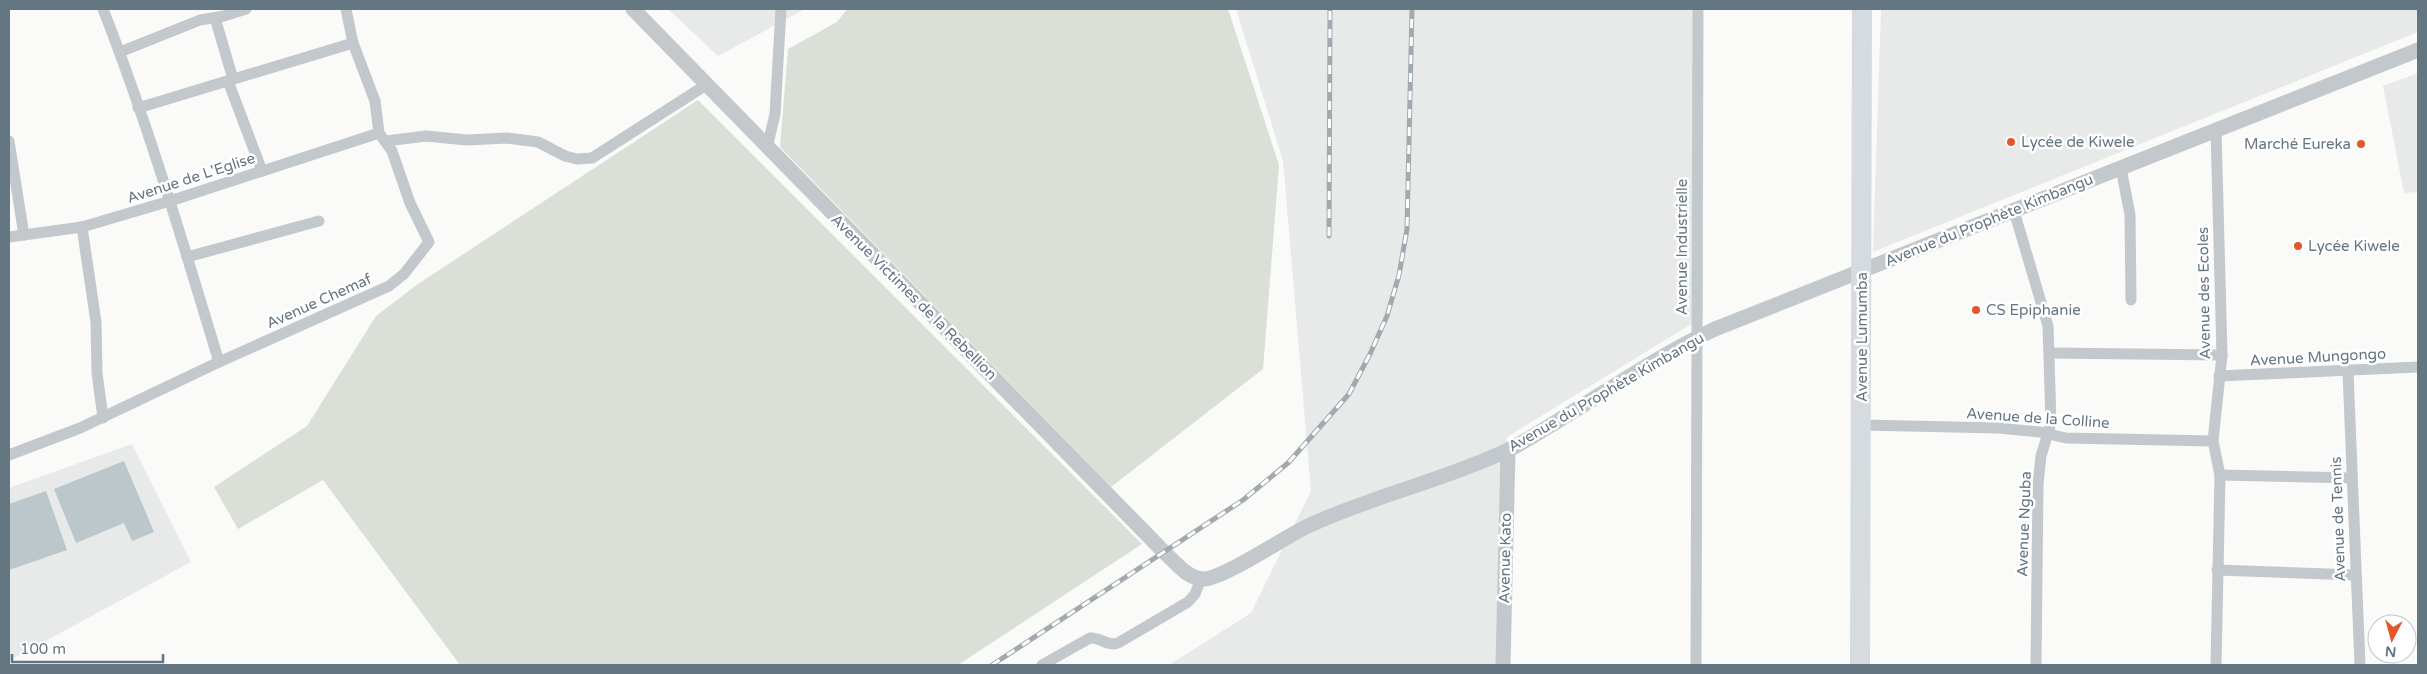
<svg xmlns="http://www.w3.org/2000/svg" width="2427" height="674" viewBox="0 0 2427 674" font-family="'Varela Round',sans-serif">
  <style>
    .built { fill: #e8e9e9 }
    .green { fill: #dadfd7 }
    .water { fill: #bbc7cb }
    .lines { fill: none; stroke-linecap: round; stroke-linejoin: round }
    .minor { stroke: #c3c8cc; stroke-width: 11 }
    .tertiary { stroke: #c3c8cc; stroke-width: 15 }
    .trunk { stroke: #d6dbdf; stroke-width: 20 }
    .rail-casing { stroke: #a2aab0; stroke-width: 5 }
    .rail { stroke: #fff; stroke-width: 3; stroke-dasharray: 9; stroke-linecap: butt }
    .poi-dot { fill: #e4572e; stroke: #fff; stroke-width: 2 }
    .labels { text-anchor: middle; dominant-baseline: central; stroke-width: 5; stroke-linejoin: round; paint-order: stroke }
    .poi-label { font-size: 15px; fill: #657683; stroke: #fff; text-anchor: start }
    .street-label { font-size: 15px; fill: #657683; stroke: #fff }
  </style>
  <rect width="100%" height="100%" fill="#fafaf8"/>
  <g class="built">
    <path d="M668 9H805L718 56Z"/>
    <path d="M1236 9H1702L1703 317 1507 437 1503 665H1169L1251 613 1311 491 1283 161Z"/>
    <path d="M1881 9H2418V32L1873 252Z"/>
    <path d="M2418 73V192L2404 193 2383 86Z"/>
    <path d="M132 444 191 562 9 661V488Z"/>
  </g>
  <g class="green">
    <path d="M847 9H1228L1279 165 1263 369 1111 487 780 147 788 49 837 22Z"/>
    <path d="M698 100 1142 544 958 665H460L323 480 238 529 214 487 307 426 376 316 418 284Z"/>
  </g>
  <g class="water">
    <path d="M124 461 154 532 132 541 124 523 76 543 54 489Z"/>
    <path d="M46 491 67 550 9 570V504Z"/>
  </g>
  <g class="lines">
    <g class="minor">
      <path d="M103 9C148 124 183 243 219 362"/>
      <path d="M215 18 233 79"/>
      <path d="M120 52 200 20 224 16 246 9"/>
      <path d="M228 81 262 171"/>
      <path d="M138 108 353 43"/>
      <path d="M2216 130 2222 355 2213 441 2220 475 2216 665"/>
      <path d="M9 141 24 235"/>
      <path d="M386 141 426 136 467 140 507 138 538 142 565 156 577 159 592 158 706 85"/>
      <path d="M767 148 775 114 781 9"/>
      <path d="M2121 168 2130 215 2131 300"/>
      <path d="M2014 211 2048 326 2051 423 2041 456 2038 484 2036 665"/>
      <path d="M82 227 96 322 97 373 103 418"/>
      <path d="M9 237 82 227 170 201 379 133"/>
      <path d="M187 257 319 221"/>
      <path d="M2050 353 2222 355"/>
      <path d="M2348 372 2360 665"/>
      <path d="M2219 376 2418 367"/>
      <path d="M1862 425 1998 428 2040 432 2066 438 2213 441"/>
      <path d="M9 455 80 428 219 362 389 286 404 274 429 242 410 203 392 151 379 133 375 101 353 43 346 9"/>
      <path d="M2220 475 2351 478"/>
      <path d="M2217 570 2355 575"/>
      <path d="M1042 665 1090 638C1101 637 1108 647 1118 643L1188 602 1195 594 1201 579"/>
      <path d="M1696 665 1698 9"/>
    </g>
    <g class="tertiary">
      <path d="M633 9 1165 553C1176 563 1188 579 1204 579 1223 579 1286 536 1308 526 1372 496 1442 481 1506 451 1525 442 1543 430 1561 419 1612 388 1661 354 1715 329L2418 50"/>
      <path d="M1503 665 1508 451"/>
    </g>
    <path class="trunk" d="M1860 665 1862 9"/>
    <g class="rail-casing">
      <g id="rail">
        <path d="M1329 236 1330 9"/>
        <path d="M992 665 1243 500 1288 463 1349 394 1370 354 1387 316 1399 275 1407 229 1412 9"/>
      </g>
    </g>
    <use href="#rail" class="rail"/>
  </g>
  <g class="poi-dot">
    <circle cx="2011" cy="142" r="5"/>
    <circle cx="2361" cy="144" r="5"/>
    <circle cx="2298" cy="246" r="5"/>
    <circle cx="1976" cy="310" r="5"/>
  </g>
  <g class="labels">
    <g class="poi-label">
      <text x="2021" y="142">Lycée de Kiwele</text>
      <text x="2351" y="144" text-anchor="end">Marché Eureka</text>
      <text x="2308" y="246">Lycée Kiwele</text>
      <text x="1986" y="310">CS Epiphanie</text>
    </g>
    <g class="street-label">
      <text transform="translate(191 178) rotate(-18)">Avenue de L'Eglise</text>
      <text transform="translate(1989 220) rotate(-22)">Avenue du Prophète Kimbangu</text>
      <text transform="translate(1682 247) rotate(-90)">Avenue Industrielle</text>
      <text transform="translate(2204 293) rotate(-91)">Avenue des Ecoles</text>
      <text transform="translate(914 297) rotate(45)">Avenue Victimes de la Rebellion</text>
      <text transform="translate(319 301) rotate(-24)">Avenue Chemaf</text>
      <text transform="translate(1862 337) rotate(-90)">Avenue Lumumba</text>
      <text transform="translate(2318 357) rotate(-3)">Avenue Mungongo</text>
      <text transform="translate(1606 392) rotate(-30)">Avenue du Prophète Kimbangu</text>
      <text transform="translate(2038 418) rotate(4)">Avenue de la Colline</text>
      <text transform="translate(2338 519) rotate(-92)">Avenue de Tennis</text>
      <text transform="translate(2024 524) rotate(-88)">Avenue Nguba</text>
      <text transform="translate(1505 558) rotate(-89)">Avenue Kato</text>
    </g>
  </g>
  <rect width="2427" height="674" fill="none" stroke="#657683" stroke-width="20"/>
  <g transform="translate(2392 639) rotate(186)"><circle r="24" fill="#ffffff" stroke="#c1c8cd"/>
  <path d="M0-4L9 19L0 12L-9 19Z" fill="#e4572e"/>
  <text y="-8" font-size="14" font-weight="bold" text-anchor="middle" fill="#657683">N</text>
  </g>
  <path d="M12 654v8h151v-8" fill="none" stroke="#657683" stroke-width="2.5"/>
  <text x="20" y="654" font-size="15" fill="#657683" stroke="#ffffff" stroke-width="4" paint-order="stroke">100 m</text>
</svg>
